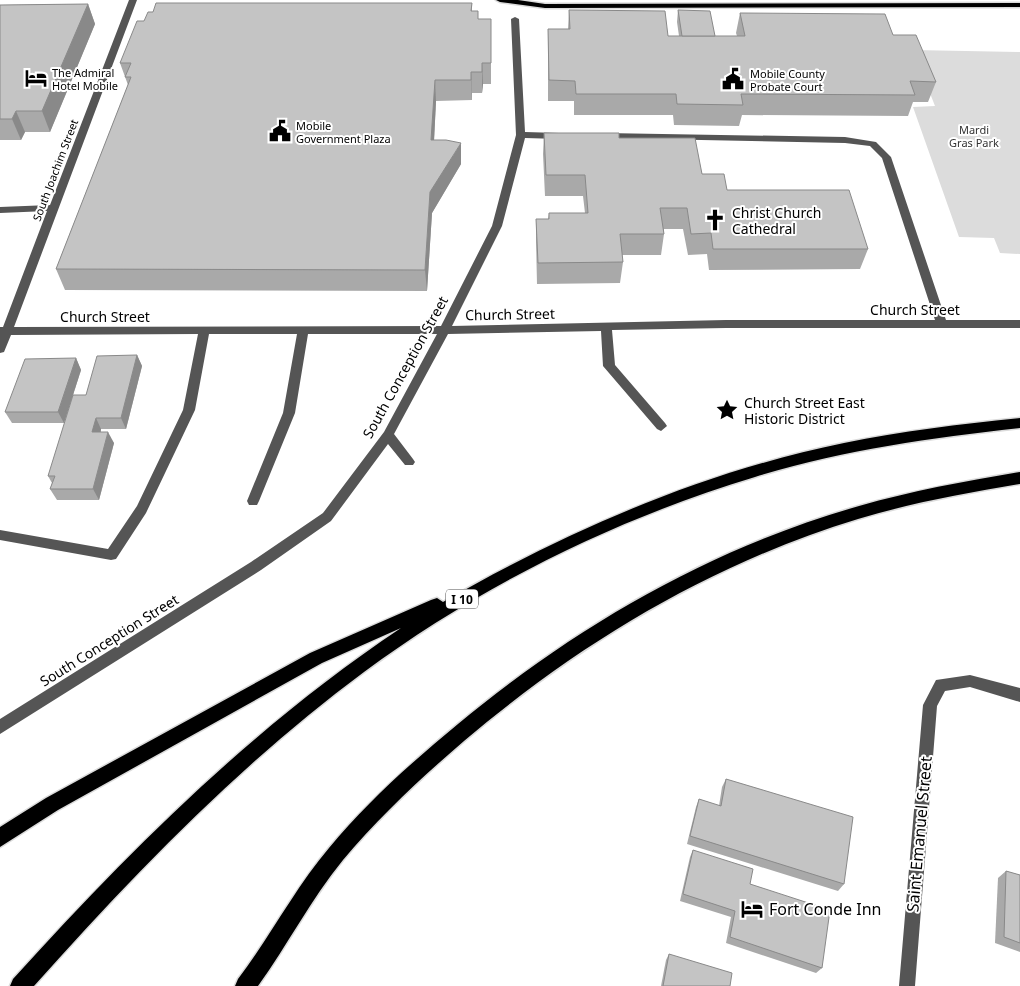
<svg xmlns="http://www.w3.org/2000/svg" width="1020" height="986" viewBox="0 0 1020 986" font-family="'Noto Sans',sans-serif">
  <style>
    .green { fill: #dcdcdc }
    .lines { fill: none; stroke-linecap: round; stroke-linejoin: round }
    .major-casing { stroke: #dbdbdb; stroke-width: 3 }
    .highway-casing { stroke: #dbdbdb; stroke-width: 3 }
    .minor { fill: #555; fill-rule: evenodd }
    .major { fill: #000; fill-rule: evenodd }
    .highway { fill: #000; fill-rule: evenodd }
    .wall { fill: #a9a9a9 }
    .shaded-wall { fill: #898989 }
    .building { fill: #c4c4c4; stroke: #898989 }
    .labels { text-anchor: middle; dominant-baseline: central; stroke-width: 4; stroke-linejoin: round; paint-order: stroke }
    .far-poi-label { font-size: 11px; fill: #000; stroke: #fff; text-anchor: start }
    .far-park-label { font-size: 11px; fill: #333; stroke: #fff }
    .far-street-label { font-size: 11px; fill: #000; stroke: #fff }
    .shield { fill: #fff; stroke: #4c4c4c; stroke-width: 1 }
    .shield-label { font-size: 12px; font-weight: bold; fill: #000 }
    .poi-label { font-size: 14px; fill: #000; stroke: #fff; text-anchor: start }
    .street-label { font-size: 14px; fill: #000; stroke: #fff }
    .near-street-label { font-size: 16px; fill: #000; stroke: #fff }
    .near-poi-label { font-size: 16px; fill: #000; stroke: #fff; text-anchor: start }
  </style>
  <rect width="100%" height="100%" fill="#fff"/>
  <path class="green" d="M913 50 1020 52V254L1000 253 994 238 959 237 913 107 935 106Z"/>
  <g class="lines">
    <g class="major-casing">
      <path id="major" d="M496 0H518L545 4 1020 3V7L545 8 500 2Z"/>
    </g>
    <g class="highway-casing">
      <g id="highway">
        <path d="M1020 418V428C931 438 842 450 755 477 616 519 482 585 364 672 241 763 135 873 34 986H10L13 979C131 849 254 726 401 628L322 663 58 810 0 847V827L46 798 310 653 431 600 437 598 443 602C569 530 702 472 844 443 902 431 961 424 1020 418Z"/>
        <path d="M1020 472V484C966 493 911 503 858 519 711 564 581 642 464 741 421 778 379 817 343 860 311 899 287 946 258 986H235L238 979C270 937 295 888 329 848 367 802 412 762 458 724 576 626 711 548 859 506 912 491 966 481 1020 472Z"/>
      </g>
    </g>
    <g class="minor">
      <path d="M129 0H137L14 327 441 326 492 226 516 135 511 19 515 17 519 19 525 132 559 133 564 136 559 139 525 138 502 226 452 326 726 320H935L882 158 870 146 845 143 601 138 599 136 604 133 845 137 876 142 891 157 946 320H1020V328H726L612 330 615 365 665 423 667 426 661 431 657 429 603 366 601 331 448 334 394 434 413 459 415 462 413 465H405L388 444 331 521 261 570 0 734V719L251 562 323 513 384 432 437 334H308L295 413 259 501 257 505H249L247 501 283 413 297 334H209L195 410 146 513 116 559 111 560 0 540V530L108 549 137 506 183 410 198 334 11 335 4 352 0 353V327H3L47 211 0 213V207L50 205Z"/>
      <path d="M970 675 1020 688V702L970 687 945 691 937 706 915 986H899L923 705 936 680Z"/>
    </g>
    <use href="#major" class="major"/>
    <use href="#highway" class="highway"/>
  </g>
  <g class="wall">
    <path d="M472 3V11L478 19H491V84H483L482 93H472V100L436 101 434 140 461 164 432 213 427 291 65 290 56 269 128 85 120 63 144 21Z"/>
    <path d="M88 4 95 24 50 132H25L21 140H0V5Z"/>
    <path d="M569 10 668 36H679L677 22 678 10 715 36H737L736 33 740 13 893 35 936 82 928 102H913L908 116 742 115 739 126 674 125 673 115H574V101H548V29H568Z"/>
    <path d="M544 133 619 138 702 174 727 190 868 249 860 269 709 270 707 254 688 255 683 229H664V234L661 255H622L623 262 620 283 537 284 536 240V219H548L549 213H585L583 196H545L543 154Z"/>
    <path d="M137 355 142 366 126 429H101V432L114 443 99 500H57L50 489 52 483 48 476Z"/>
    <path d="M76 358 81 370 64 423H12L5 412Z"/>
    <path d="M726 779 844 884 838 891 687 844 696 807 699 799 719 806 722 787Z"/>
    <path d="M693 850 750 884 822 968 816 973 726 943 731 917 680 901 690 857Z"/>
    <path d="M1006 871 1020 875V952L995 943 998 878Z"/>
    <path d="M669 954 730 986H661L666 960Z"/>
  </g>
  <g class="shaded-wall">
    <path d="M88 4 95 24 50 132 42 111Z"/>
    <path d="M482 63 483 84 482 93Z"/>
    <path d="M471 72 472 93V100L471 80Z"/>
    <path d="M435 80 436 101 433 161 431 140Z"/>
    <path d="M16 111 25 132 21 140 12 119Z"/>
    <path d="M461 143V164L432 213 427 291 425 270 430 192Z"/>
    <path d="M137 355 142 366 126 429 121 418Z"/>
    <path d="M76 358 81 370 64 423 58 412Z"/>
    <path d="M96 418 101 429 98 443 92 432Z"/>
    <path d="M108 432 114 443 99 500 93 489Z"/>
  </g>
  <g class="building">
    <path d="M156 3H472L471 11H478V19H491V63H482V72H471V80H435L431 140H446L461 143 430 192 425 270 56 269 131 77H125L131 63H120L137 21H144L148 12H153Z"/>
    <path d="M88 4 42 111H16L12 119H0V5Z"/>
    <path d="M569 10 665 11 668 36H745L740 13 885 14 893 35H916L936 82 910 81 915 95 741 94 743 105 677 104 676 94H576L575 81 549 80 548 29H570Z"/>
    <path d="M678 10 710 11 715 36H682Z"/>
    <path d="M544 133H619V138H695L702 174H724L727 190H849L868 249H713L711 233 691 234 687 208H660L664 234H620L623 262 538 263 536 219H549V213H588L585 175H546Z"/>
    <path d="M137 355 121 418H96L92 432H108L93 489H50L55 476H48L73 395H86L97 356Z"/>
    <path d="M76 358 58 412H5L25 359Z"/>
    <path d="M726 779 853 817 844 884 690 836 699 799 721 806Z"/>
    <path d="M693 850 753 869 750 884 830 910 822 968 730 937 735 911 683 894Z"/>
    <path d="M1006 871 1020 875V943L1004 937Z"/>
    <path d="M669 954 732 973 730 986H663Z"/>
  </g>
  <defs>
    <g id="hotel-bare" transform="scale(1.725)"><path d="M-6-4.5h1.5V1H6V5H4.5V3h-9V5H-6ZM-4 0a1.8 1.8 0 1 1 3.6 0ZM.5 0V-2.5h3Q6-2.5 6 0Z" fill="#000" stroke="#fff" stroke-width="2.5" paint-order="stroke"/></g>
    <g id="civic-bare" transform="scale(1.725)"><path d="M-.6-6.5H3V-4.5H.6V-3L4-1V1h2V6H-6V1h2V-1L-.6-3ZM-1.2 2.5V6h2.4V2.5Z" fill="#000" stroke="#fff" stroke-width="2.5" paint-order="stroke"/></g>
    <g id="church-bare" transform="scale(1.725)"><path d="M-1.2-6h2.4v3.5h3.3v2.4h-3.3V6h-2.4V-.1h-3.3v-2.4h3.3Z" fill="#000" stroke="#fff" stroke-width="2.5" paint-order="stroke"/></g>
    <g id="sight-bare" transform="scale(1.725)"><path d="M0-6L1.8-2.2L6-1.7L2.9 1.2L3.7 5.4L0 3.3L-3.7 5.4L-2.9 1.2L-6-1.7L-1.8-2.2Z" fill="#000" stroke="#fff" stroke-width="2.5" paint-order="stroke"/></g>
  </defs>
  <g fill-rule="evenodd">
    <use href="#hotel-bare" x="36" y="78"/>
    <use href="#civic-bare" x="733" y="79"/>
    <use href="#civic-bare" x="280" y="131"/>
    <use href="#church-bare" x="715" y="220"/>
    <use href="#sight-bare" x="727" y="410"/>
    <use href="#hotel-bare" x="752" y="909"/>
  </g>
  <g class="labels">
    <g class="far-poi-label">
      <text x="52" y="72">The Admiral<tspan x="52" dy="13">Hotel Mobile</tspan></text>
      <text x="750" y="73">Mobile County<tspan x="750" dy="13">Probate Court</tspan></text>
      <text x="296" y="125">Mobile<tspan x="296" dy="13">Government Plaza</tspan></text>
    </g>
    <g class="far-park-label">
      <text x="974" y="129">Mardi<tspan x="974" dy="13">Gras Park</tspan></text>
    </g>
    <g class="far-street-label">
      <text transform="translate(55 170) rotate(-69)">South Joachim Street</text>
    </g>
    <rect class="shield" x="446" y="589.5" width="32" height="19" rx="4"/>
    <g class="shield-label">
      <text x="462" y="599">I 10</text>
    </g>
    <g class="poi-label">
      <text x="732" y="212">Christ Church<tspan x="732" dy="16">Cathedral</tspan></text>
      <text x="744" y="402">Church Street East<tspan x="744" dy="16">Historic District</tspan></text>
    </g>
    <g class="street-label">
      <text x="915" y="309">Church Street</text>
      <text transform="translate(510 314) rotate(-1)">Church Street</text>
      <text x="105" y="316">Church Street</text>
      <text transform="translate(405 367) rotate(-61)">South Conception Street</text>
      <text transform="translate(109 640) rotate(-32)">South Conception Street</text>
    </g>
    <g class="near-street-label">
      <text transform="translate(919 834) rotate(-85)">Saint Emanuel Street</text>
    </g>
    <g class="near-poi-label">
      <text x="769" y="909">Fort Conde Inn</text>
    </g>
  </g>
</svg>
